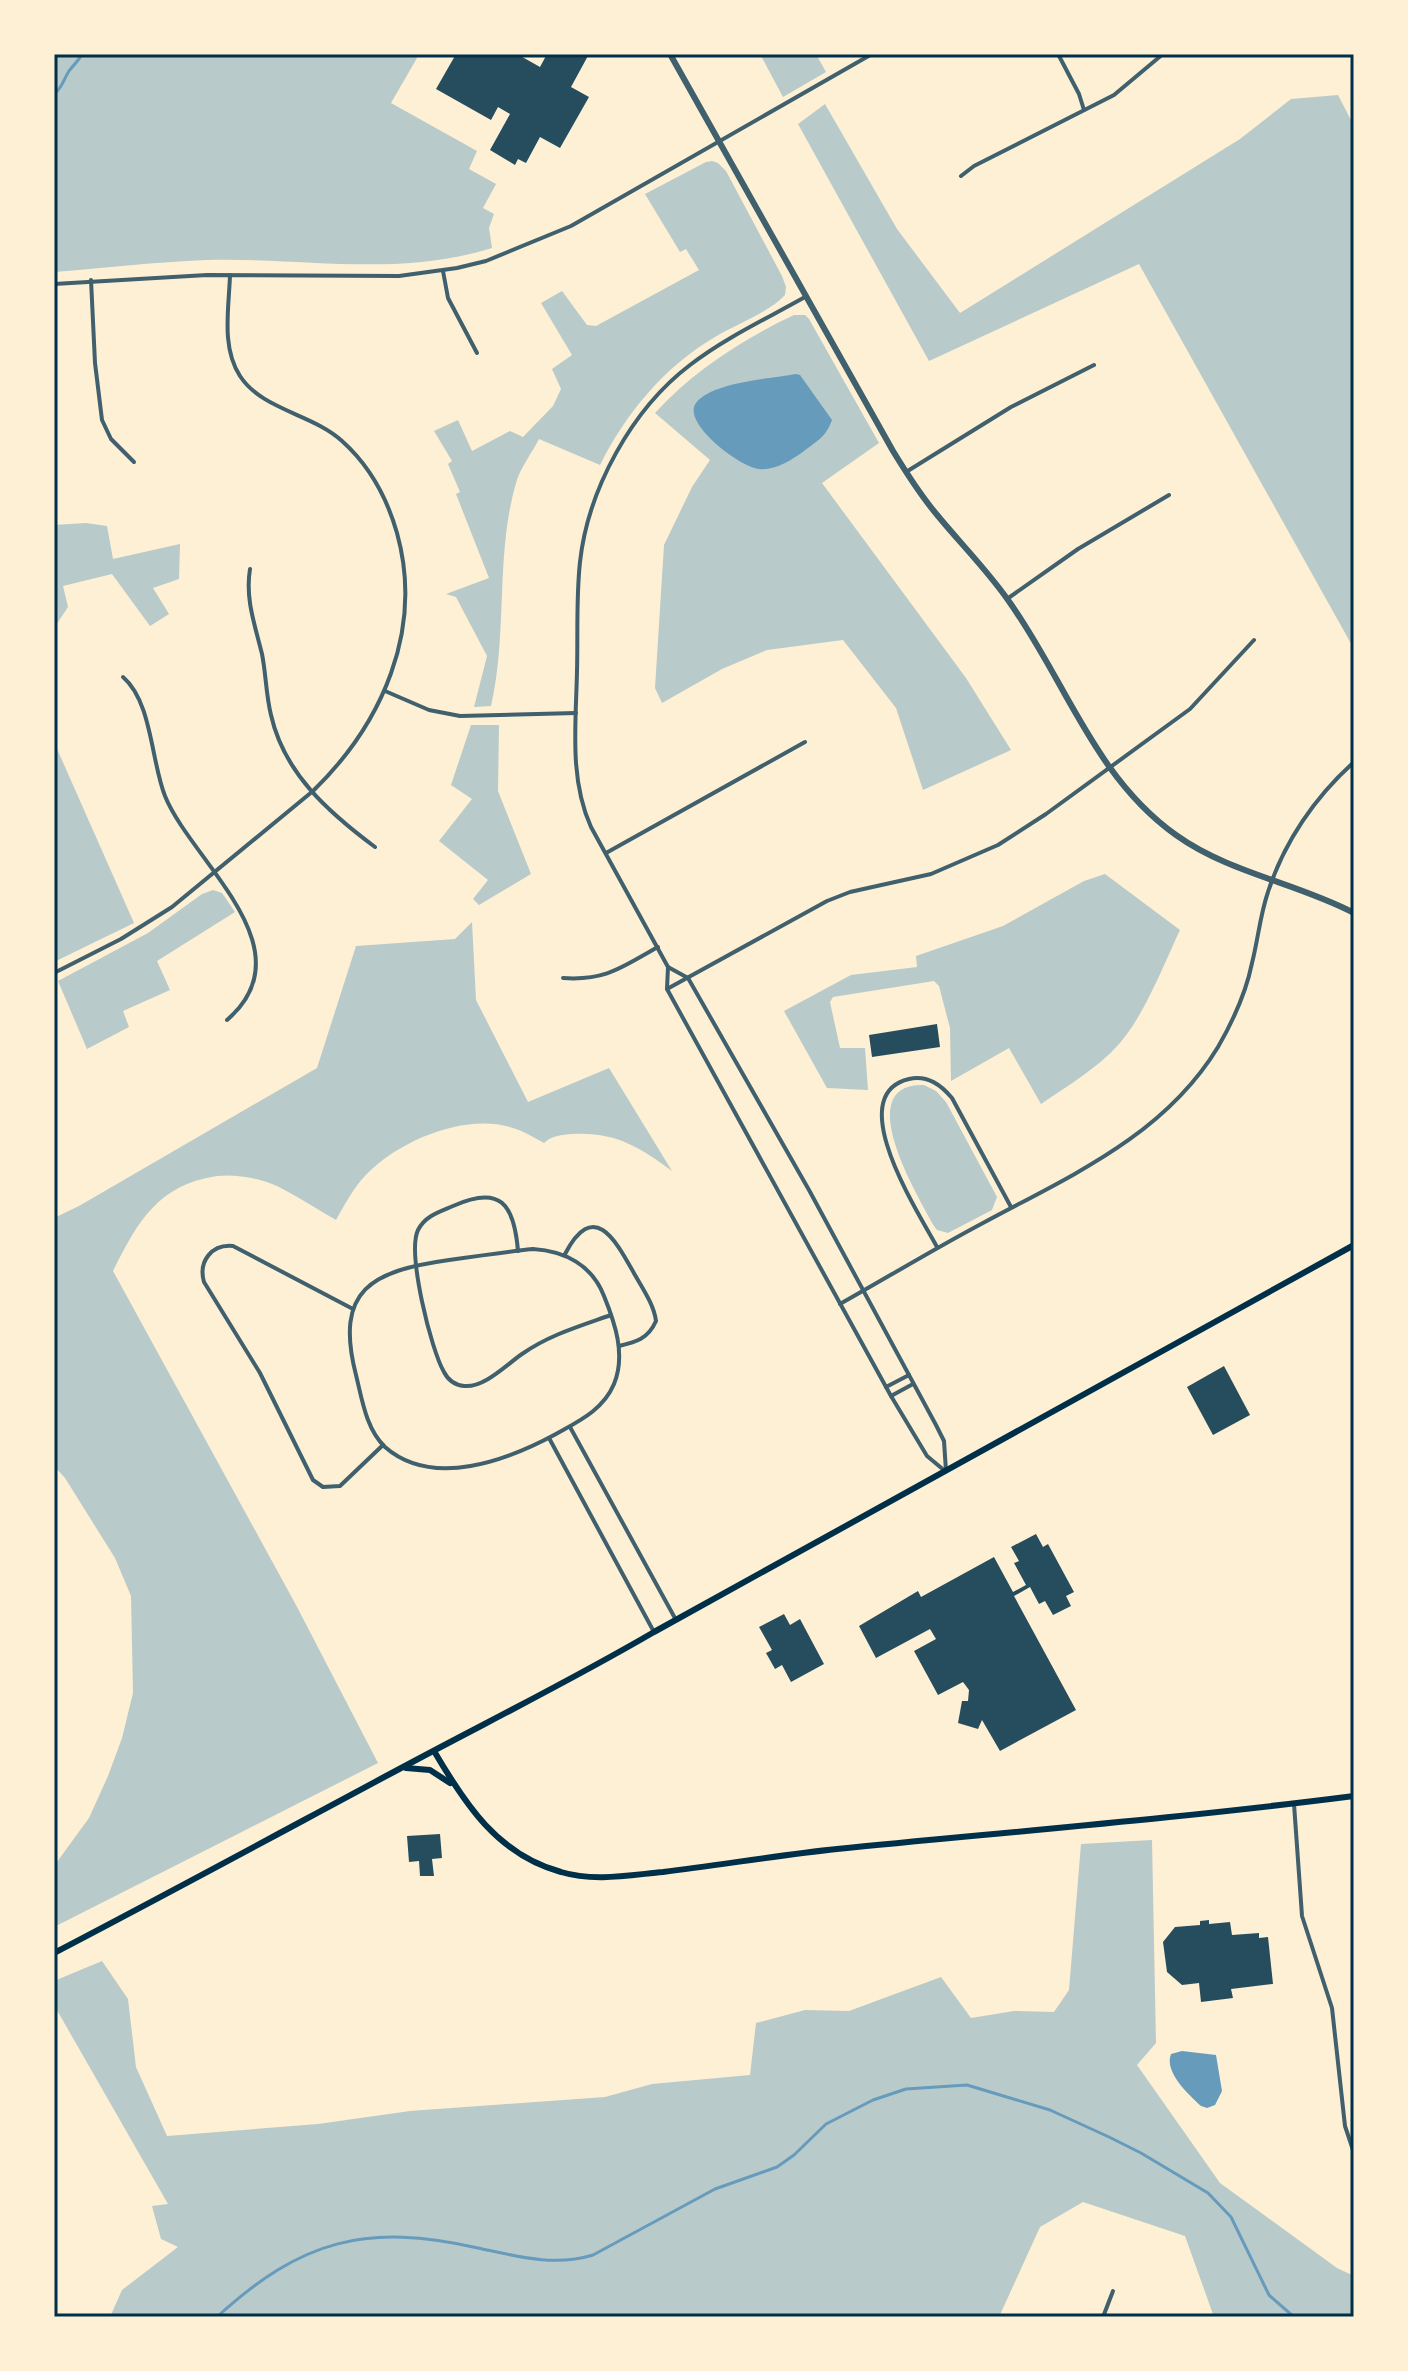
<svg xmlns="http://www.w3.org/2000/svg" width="1408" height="2371" viewBox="0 0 1408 2371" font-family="Cabin,sans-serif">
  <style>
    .green { fill: #b9caca }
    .water { fill: #669bbc }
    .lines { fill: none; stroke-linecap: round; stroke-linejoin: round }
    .stream { stroke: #669bbc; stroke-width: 3 }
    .building { fill: #264d5e }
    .minor { stroke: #3f606c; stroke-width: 4 }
    .tertiary { stroke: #3f606c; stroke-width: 6 }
    .secondary { stroke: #003049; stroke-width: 6 }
    .neatline { fill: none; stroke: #003049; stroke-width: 3 }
  </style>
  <rect width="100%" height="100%" fill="#fdf0d5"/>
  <g class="green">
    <path d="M54 54H413L417 58 391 103 477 151 469 169 496 184 483 208 494 214 489 228 492 248C395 278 304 257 206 260 156 262 105 268 54 272Z"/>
    <path d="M760 54H816L826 72 783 97Z"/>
    <path d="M1338 95 1354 126V649L1139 264 929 361 798 124 825 104 897 229 960 313 1240 139 1291 99Z"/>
    <path d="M712 161 718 163 726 171 782 276 786 287 785 295C768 313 737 324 715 337 665 366 626 413 600 465L539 439C532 453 520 468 516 483 495 555 508 633 491 706L474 707 487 656 456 597 446 594 489 578 456 494 460 492 448 464 452 461 434 431 458 420 472 451 510 431 523 437 553 406 561 389 552 369 572 355 541 303 562 291 587 325 596 326 699 270 686 249 680 252 645 194 706 162Z"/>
    <path d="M794 315H805L809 319 879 443 822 483 966 678 1011 750 923 790 896 708 843 640 767 650 722 669 662 703 655 688 664 545 692 487 710 460 655 413C693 371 743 339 794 315Z"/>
    <path d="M86 523 107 526 113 559 180 544 179 579 153 588 169 614 150 626 112 574 63 586 68 607 54 628V525Z"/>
    <path d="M471 725H499L498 791 531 874 479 905 473 899 488 880 439 841 472 799 451 785Z"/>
    <path d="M54 742 134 923 54 962Z"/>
    <path d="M1105 874 1180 930C1164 964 1144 1016 1119 1044 1098 1068 1067 1086 1041 1104L1009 1048 951 1081 950 1028 939 986 934 981 833 997 830 1002 840 1048H865L868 1090 827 1088 784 1011 851 975 917 967 916 956 1003 926 1084 881Z"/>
    <path d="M213 890 222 893 235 912 157 961 170 990 123 1011 129 1027 87 1049 58 981 148 933 202 894Z"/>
    <path d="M472 922 476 1000 528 1102 609 1068 672 1171C639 1147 616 1132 573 1134 561 1135 553 1135 544 1143 535 1138 525 1132 516 1129 470 1112 406 1138 372 1169 356 1183 346 1202 336 1220 317 1209 297 1196 277 1186 259 1178 236 1174 217 1176 158 1185 138 1221 113 1271L296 1605 378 1763 54 1927V1866L89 1818 108 1776 122 1738 133 1693 131 1596 115 1558 65 1478 54 1466V1218L79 1206 317 1068 356 946 455 939Z"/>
    <path d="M924 1085 936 1091 946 1102 997 1197 992 1210 948 1233 937 1230 934 1226C919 1198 849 1083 924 1085Z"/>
    <path d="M1152 1840 1156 2043 1137 2065 1220 2183 1337 2268 1354 2276V2317H1214L1185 2236 1083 2202 1040 2227 999 2317H110L122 2290 178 2247 161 2239 152 2206 168 2204 54 2005V1981L102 1961 128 1999 136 2067 167 2136 318 2124 410 2111 605 2097 652 2084 750 2075 756 2023 805 2010 849 2011 941 1977 971 2018 1014 2011 1054 2012 1069 1990 1081 1844Z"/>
  </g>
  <g class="water">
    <path d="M796 374 800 375 832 420C826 437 817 441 804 451 792 460 774 471 759 469 741 468 681 423 696 403 712 382 770 379 796 374Z"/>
    <path d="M1182 2051 1216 2055 1222 2091 1215 2105 1207 2108 1201 2106C1188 2094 1164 2072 1171 2054Z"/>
  </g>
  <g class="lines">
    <g class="stream">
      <path d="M54 94C63 87 63 80 69 71 74 64 78 62 82 54"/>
      <path d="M217 2317C302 2239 367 2223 478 2248 516 2256 554 2267 593 2255L715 2189 777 2167 794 2155 826 2124 873 2100 906 2089 967 2085 1050 2110 1109 2137 1141 2153 1208 2193 1231 2217 1269 2295 1294 2317"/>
    </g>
  </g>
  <g class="building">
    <path d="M456 54H517L540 67 547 54H589L571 87 589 97 560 148 540 137 526 163 518 159 515 165 490 150 510 114 498 107 491 120 436 89Z"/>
    <path d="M937 1024 940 1047 872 1057 869 1035Z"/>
    <path d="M1224 1366 1250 1415 1213 1435 1187 1387Z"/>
    <path d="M1036 1534 1043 1547 1048 1544 1074 1592 1066 1596 1071 1606 1053 1615 1045 1601 1039 1604 1030 1587 1014 1596 1076 1710 1000 1751 982 1720 978 1729 958 1723 962 1701H968L969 1690 963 1682 938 1695 914 1651 936 1639 930 1629 876 1658 859 1626 918 1591 921 1597 994 1557 1013 1592 1026 1585 1014 1563 1019 1561 1011 1547Z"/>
    <path d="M784 1614 790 1625 800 1619 824 1664 791 1682 782 1665 775 1669 766 1653 772 1650 759 1627Z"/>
    <path d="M440 1834 442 1858 432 1859 434 1876H420L419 1861 409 1862 407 1836Z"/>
    <path d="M1209 1920V1924L1230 1922 1232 1935 1259 1933V1938L1268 1937 1273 1984 1231 1989 1233 1998 1201 2002 1199 1983 1182 1985 1167 1972 1163 1942 1175 1927 1200 1925V1921Z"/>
  </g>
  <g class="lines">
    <g class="minor">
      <path d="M1058 54 1079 94 1084 110"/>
      <path d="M961 176 974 166 1114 95 1163 54"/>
      <path d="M443 271 448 298 477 353"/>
      <path d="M91 280 95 363 102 420 111 439 134 462"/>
      <path d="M54 284 207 275 399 276 457 268 486 261 571 226 872 54"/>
      <path d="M805 297C766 319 725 338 690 365 632 409 588 489 580 562 576 598 578 635 577 671 576 723 569 779 591 827L668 967 667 989 891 1396 927 1456 945 1471"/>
      <path d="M906 472 1011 407 1094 365"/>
      <path d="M250 569C245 599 255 625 262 654 266 674 266 695 271 715 284 773 328 812 375 847"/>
      <path d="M1007 599 1078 549 1169 495"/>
      <path d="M123 677C152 702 151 761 165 796 191 861 310 949 227 1020"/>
      <path d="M385 691 429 710 460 716 576 713"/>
      <path d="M606 853 805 742"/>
      <path d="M668 967 688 978 809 1190 936 1425 944 1441 946 1471"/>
      <path d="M54 973 121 939 172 907 313 791C382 724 424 630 397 533 387 498 370 466 342 441 313 414 262 410 240 376 221 347 229 308 230 275"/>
      <path d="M563 978C606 981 622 967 658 947"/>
      <path d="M667 989 827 901 850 892 931 874 998 845 1046 814 1190 709 1254 640"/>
      <path d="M937 1247C920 1215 841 1095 909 1079 928 1075 941 1085 952 1098L1011 1207"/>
      <path d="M533 1249C565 1251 592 1265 604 1296 615 1323 626 1355 614 1384 603 1410 579 1421 556 1434 508 1460 433 1489 385 1447 366 1429 362 1399 356 1375 334 1289 372 1271 449 1260 477 1256 505 1252 533 1249Z"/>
      <path d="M518 1251C514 1203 500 1185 453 1206 439 1212 425 1216 418 1230 407 1253 431 1350 444 1372 448 1380 455 1385 464 1386 484 1388 506 1365 522 1354 549 1335 580 1326 611 1315"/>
      <path d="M565 1254C594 1198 616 1241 635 1275 643 1289 654 1305 656 1321 648 1339 636 1342 619 1346"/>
      <path d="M840 1304C888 1277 934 1249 983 1223 1070 1176 1164 1136 1218 1047 1233 1021 1246 993 1252 963 1258 940 1260 915 1268 892 1284 842 1315 797 1354 762"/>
      <path d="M353 1309 233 1246C212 1244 198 1261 204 1282L260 1373 313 1480 323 1487 340 1486 383 1445"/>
      <path d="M886 1387 909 1375"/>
      <path d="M891 1396 913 1384"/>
      <path d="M570 1427 676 1620"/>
      <path d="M549 1438 654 1632"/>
      <path d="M54 1649V1670"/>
      <path d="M1294 1804 1302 1916 1332 2008 1345 2126 1354 2153"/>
      <path d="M1103 2317 1113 2291"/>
    </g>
    <path class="tertiary" d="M670 54 893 451C907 474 921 496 938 516 961 544 987 570 1008 600 1065 679 1094 777 1176 835 1229 873 1297 883 1354 913"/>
    <g class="secondary">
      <path d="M434 1751C465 1804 498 1855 561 1872 594 1882 630 1875 663 1872 721 1865 779 1855 837 1849 1009 1832 1182 1818 1354 1796"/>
      <path d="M406 1768 430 1770 450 1783"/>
      <path d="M54 1953C171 1892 287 1829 403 1767 487 1722 572 1680 654 1632L1354 1245"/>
    </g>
  </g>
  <rect width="1408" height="2371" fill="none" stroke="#fdf0d5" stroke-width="112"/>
  <rect x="56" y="56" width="1296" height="2259" class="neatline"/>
</svg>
